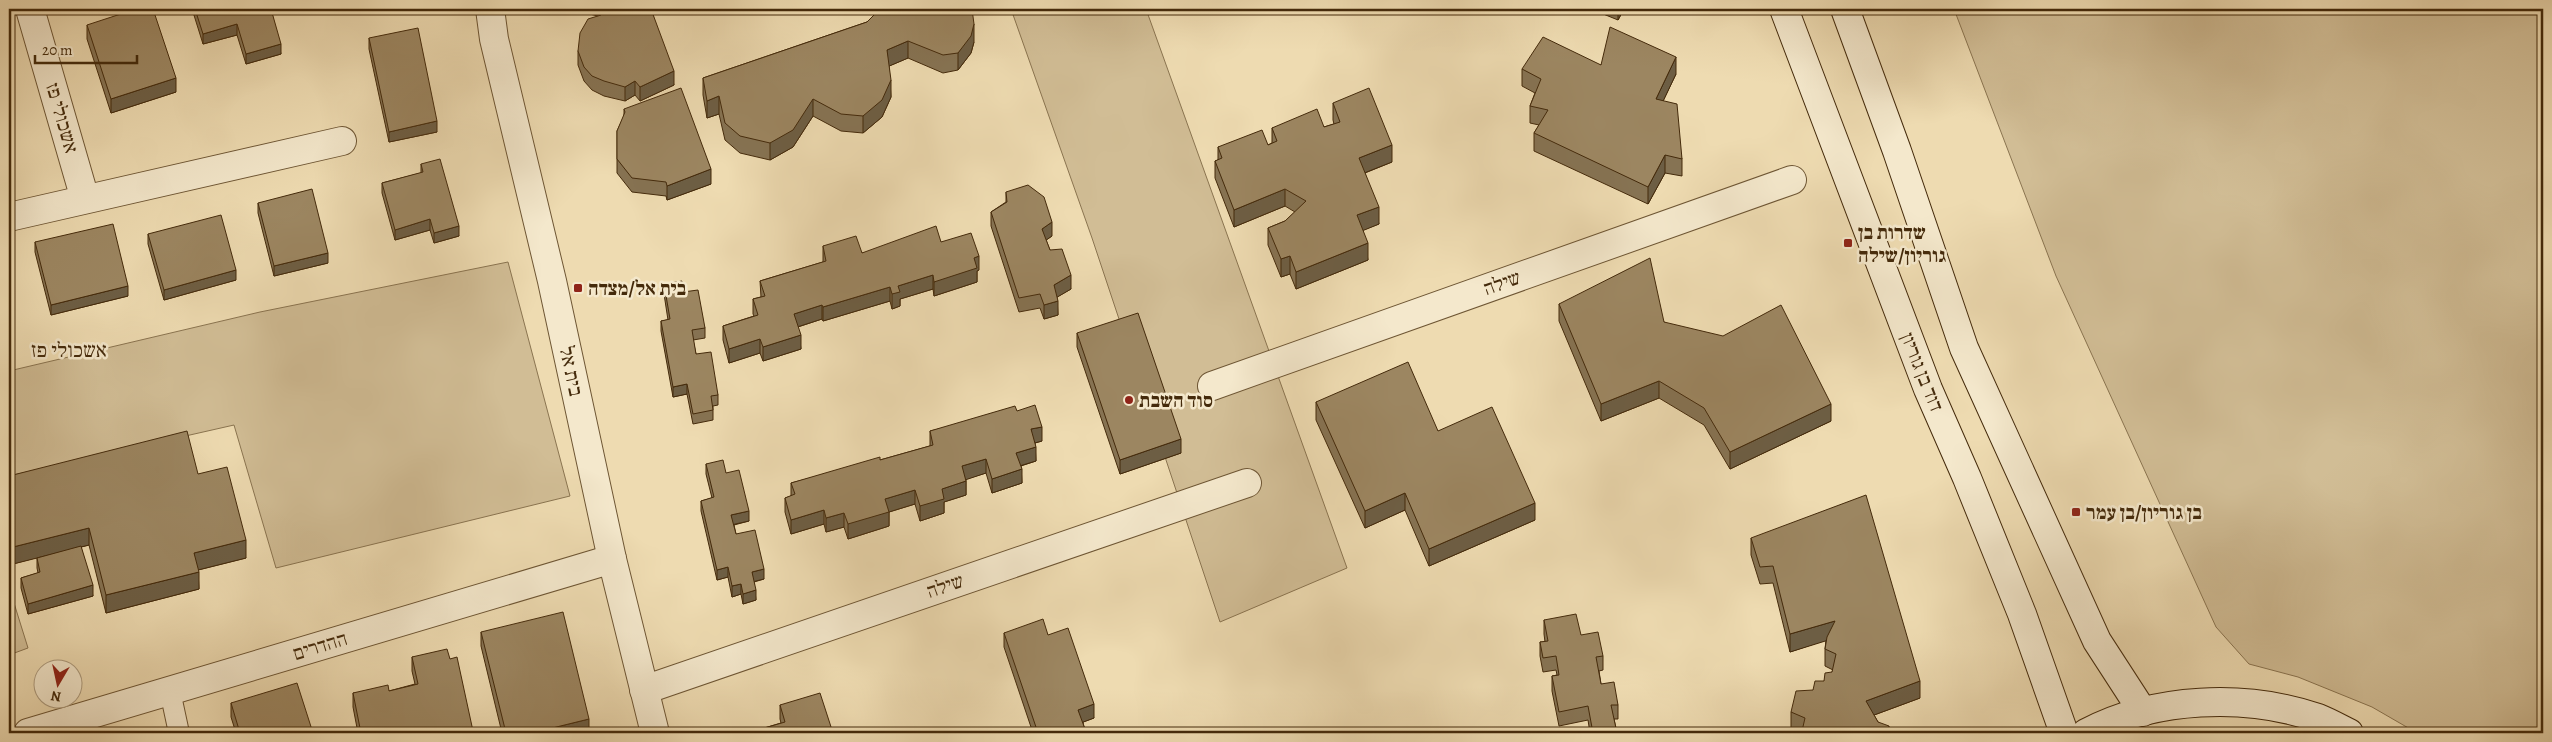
<svg xmlns="http://www.w3.org/2000/svg" width="2552" height="742" viewBox="0 0 2552 742" font-family="Alegreya,'Frank Ruhl Libre',serif">
  <style>
    .green { fill: #d1bd95; stroke: #8a7450 }
    .lines { fill: none; stroke-linecap: round; stroke-linejoin: round }
    .pedestrian-casing { stroke: #6e5634; stroke-width: 22 }
    .minor-casing { stroke: #6e5634; stroke-width: 30 }
    .secondary-casing { stroke: #442a0b; stroke-width: 30 }
    .pedestrian { stroke: #f4e8cc; stroke-width: 20 }
    .minor { stroke: #f4e8cc; stroke-width: 28 }
    .secondary { stroke: #f4e8cc; stroke-width: 28 }
    .wall { fill: #867353; stroke: #442a0b }
    .shaded-wall { fill: #6d5e44; stroke: #442a0b }
    .building { fill: #9c8661; stroke: #442a0b }
    .poi-dot { fill: #8f2418; stroke: #f4e8cc; stroke-width: 2 }
    .labels { text-anchor: middle; dominant-baseline: central; stroke-width: 5; stroke-linejoin: round; paint-order: stroke }
    .street-label { font-size: 20px; fill: #442a0b; stroke: #f4e8cc }
    .poi-label { font-size: 20px; font-weight: bold; fill: #442a0b; stroke: #f4e8cc; text-anchor: start }
    .neighbourhood-label { font-size: 21px; fill: #442a0b; stroke: #f4e8cc }
  </style>
  <rect width="100%" height="100%" fill="#eedbb1"/>
  <filter id="stains"><feTurbulence type="fractalNoise" baseFrequency=".004" numOctaves="4"/><feColorMatrix values="0 0 0 0 .2 0 0 0 0 .09 0 0 0 0 .02 0 0 0 .5 -.17"/></filter>
  <radialGradient id="worn" r=".72"><stop offset=".6" stop-color="#630" stop-opacity="0"/><stop offset="1" stop-color="#630" stop-opacity=".3"/></radialGradient>
  <g class="green">
    <path d="M1011 9H1146L1347 568 1220 622 1092 238Z"/>
    <path d="M1954 9H2543V733H2417L2372 707 2298 677 2249 664 2216 627 2056 276Z"/>
    <path d="M508 262 570 496 276 568 234 425 9 476V371L260 312Z"/>
    <path d="M9 587 28 648 9 655Z"/>
  </g>
  <g class="lines">
    <g class="pedestrian-casing">
      <path id="pedestrian" d="M170 691 179 733"/>
    </g>
    <g class="minor-casing">
      <g id="minor">
        <path d="M30 9 85 199"/>
        <path d="M490 9 494 39 552 281 612 559 655 733"/>
        <path d="M9 217 342 141"/>
        <path d="M1212 386 1792 180"/>
        <path d="M644 690 1247 483"/>
        <path d="M28 733 612 559"/>
      </g>
    </g>
    <g class="secondary-casing">
      <g id="secondary">
        <path d="M1784 9 1928 389 1967 478 2022 614 2064 733"/>
        <path d="M1845 9 1897 151 1964 348 2097 641 2143 712"/>
        <path d="M2086 733C2154 697 2245 693 2318 718 2328 722 2339 728 2349 733"/>
      </g>
    </g>
    <use href="#pedestrian" class="pedestrian"/>
    <use href="#minor" class="minor"/>
    <use href="#secondary" class="secondary"/>
  </g>
  <g class="wall">
    <path d="M193 9H271L281 54 246 64 237 35 203 44 193 12Z"/>
    <path d="M575 9H651L674 85 640 101 635 95 625 101 604 96 592 90 584 81 578 65V51L598 16 581 12Z"/>
    <path d="M1591 9H1624L1618 20Z"/>
    <path d="M867 22 974 42 971 53 958 70 943 73 908 58 889 66 891 97 882 117 863 133 841 131 813 116 793 147 770 160 740 153 725 140 719 114 707 118 703 95V78Z"/>
    <path d="M87 25 176 92 111 113 87 39Z"/>
    <path d="M369 38 437 132 389 142 369 49Z"/>
    <path d="M1601 65 1676 74 1663 101 1682 159V176L1665 173 1648 204 1534 151V133L1539 125 1530 123V106L1535 93 1522 86V69Z"/>
    <path d="M1333 103 1392 162 1365 173 1379 224 1363 230 1368 260 1296 289 1290 274 1281 277 1268 245V228L1285 221 1295 212 1285 206 1234 227 1215 178V161L1218 160V147L1268 145 1272 143V128L1324 127 1334 124 1333 120Z"/>
    <path d="M624 109 711 184 667 200 666 196 632 192 617 173V131L624 116Z"/>
    <path d="M421 164 459 236 434 243 430 230 395 240 382 193V183L421 173Z"/>
    <path d="M1006 192 1052 236 1046 240 1050 250 1071 289 1057 297 1058 315 1044 319 1040 308 1019 312 991 226V212L1006 202Z"/>
    <path d="M258 203 328 263 274 276 258 213Z"/>
    <path d="M148 234 236 280 164 300 148 244Z"/>
    <path d="M35 242 128 296 51 315 35 252Z"/>
    <path d="M941 242 979 270 977 271V282L934 296 933 289 900 299V306L892 309 890 301 823 321 822 319 798 327 801 349 763 361 760 353 729 363 723 340V326L754 316 753 314V299L761 297 760 281 823 262V246L862 253Z"/>
    <path d="M664 284 683 292 705 328V338L693 340 696 354 718 395V405L713 406V420L693 424 687 394 673 397 661 331V321L668 320 664 294Z"/>
    <path d="M1559 304 1664 322 1831 421 1730 469 1704 425 1659 398 1601 421 1559 321Z"/>
    <path d="M1077 333 1181 453 1120 474 1077 347Z"/>
    <path d="M1316 402 1438 431 1535 520 1429 566 1405 510 1365 528 1316 420Z"/>
    <path d="M1017 411 1042 441 1035 443 1036 461 1021 466 1022 483 992 493 986 473 966 479V495L944 502V513L920 521 915 504 889 512V526L848 539 844 527 826 532 824 524 791 534 785 512V498L791 496V483L880 460 930 446V431Z"/>
    <path d="M706 464 726 473 749 521 734 525 736 534 764 579 754 582 756 600 743 604 741 594 732 597 728 577 717 580 701 511V501L712 498 706 474Z"/>
    <path d="M198 474 246 558 198 570 199 589 106 613 89 545 81 547 93 596 28 614 21 588V578L38 573 37 568V558L39 557 9 565Z"/>
    <path d="M1751 538 1920 698 1874 715 1878 722 1889 733H1801L1791 729V712L1813 690 1824 681 1832 672 1833 670 1825 666V649L1826 640 1790 652 1773 583 1760 584 1751 555Z"/>
    <path d="M1544 620 1581 635 1603 656V670L1599 671 1601 684 1618 705V719H1614L1617 733H1590L1588 720 1559 726 1552 691V676L1557 675 1556 670 1543 672 1540 656V642H1545L1544 634Z"/>
    <path d="M481 632 589 733H502L481 646Z"/>
    <path d="M1004 633 1048 635 1094 718 1083 722 1085 733H1033L1004 647Z"/>
    <path d="M412 657 450 659 473 733H358L353 707V693L389 691 415 684 412 671Z"/>
    <path d="M231 703 313 733H236L231 717Z"/>
    <path d="M780 705 833 733H761V729L781 723 780 719Z"/>
  </g>
  <g class="shaded-wall">
    <path d="M1618 9H1624L1618 20Z"/>
    <path d="M237 24V35L203 44V34Z"/>
    <path d="M974 24V42L971 53 958 70V53Z"/>
    <path d="M908 41V58L887 67V50Z"/>
    <path d="M281 44V54L246 64V54Z"/>
    <path d="M1676 57V74L1656 116V99Z"/>
    <path d="M674 71V85L640 101V87Z"/>
    <path d="M176 78V92L111 113V99Z"/>
    <path d="M891 80V97L882 117 863 133V116Z"/>
    <path d="M635 81V95L625 101V87Z"/>
    <path d="M719 96V114L707 118V101Z"/>
    <path d="M813 99V116L793 147 770 160V143Z"/>
    <path d="M437 121V132L389 142V132Z"/>
    <path d="M1392 145V162L1359 175V158Z"/>
    <path d="M1665 155V173L1648 204V187Z"/>
    <path d="M711 169V184L667 200V186Z"/>
    <path d="M1285 189V206L1234 227V210Z"/>
    <path d="M1379 207V224L1357 233V215Z"/>
    <path d="M430 219V230L395 240V230Z"/>
    <path d="M1052 222V236L1042 243V229Z"/>
    <path d="M459 226V236L434 243V233Z"/>
    <path d="M1368 243V260L1296 289V272Z"/>
    <path d="M328 253V263L274 276V266Z"/>
    <path d="M979 256V270L977 271V282L934 296V282L974 258Z"/>
    <path d="M1290 256V274L1281 277V259Z"/>
    <path d="M236 270V280L164 300V290Z"/>
    <path d="M933 275V289L900 299V306L892 309V294L898 286Z"/>
    <path d="M1071 275V289L1054 299V285Z"/>
    <path d="M128 286V296L51 315V305Z"/>
    <path d="M890 287V301L823 321V307Z"/>
    <path d="M1058 301V315L1044 319V305Z"/>
    <path d="M822 305V319L794 328V314Z"/>
    <path d="M801 335V349L763 361V347Z"/>
    <path d="M760 339V353L729 363V349Z"/>
    <path d="M1659 381V398L1601 421V404Z"/>
    <path d="M687 384V394L673 397V387Z"/>
    <path d="M1831 404V421L1730 469V452Z"/>
    <path d="M1042 427V441L1031 444V429Z"/>
    <path d="M1181 439V453L1120 474V460Z"/>
    <path d="M1036 447V461L1016 467V453Z"/>
    <path d="M986 459V473L962 481V466Z"/>
    <path d="M1022 469V483L992 493V479Z"/>
    <path d="M966 481V495L944 502V513L920 521V506L942 489Z"/>
    <path d="M915 490V504L889 512V526L848 539V524L885 499Z"/>
    <path d="M1405 493V510L1365 528V511Z"/>
    <path d="M1535 503V520L1429 566V549Z"/>
    <path d="M824 510V524L791 534V520Z"/>
    <path d="M749 511V521L731 525V515Z"/>
    <path d="M844 513V527L826 532V518Z"/>
    <path d="M89 528V545L9 565V548Z"/>
    <path d="M246 540V558L194 571V553Z"/>
    <path d="M728 567V577L717 580V570Z"/>
    <path d="M764 569V579L752 582V572Z"/>
    <path d="M199 572V589L106 613V595Z"/>
    <path d="M741 584V594L732 597V586Z"/>
    <path d="M93 585V596L28 614V604Z"/>
    <path d="M756 590V600L743 604V594Z"/>
    <path d="M1835 621V638L1790 652V634Z"/>
    <path d="M1920 681V698L1866 718V701Z"/>
    <path d="M1094 704V718L1078 724V710Z"/>
    <path d="M589 719V733H532Z"/>
    <path d="M1889 726V733H1885Z"/>
    <path d="M1085 729V733H1075Z"/>
    <path d="M445 730V733H427Z"/>
    <path d="M473 731V733H460Z"/>
  </g>
  <g class="building">
    <path d="M136 9H153L176 78 111 99 87 25Z"/>
    <path d="M195 9H271L281 44 246 54 237 24 203 34Z"/>
    <path d="M600 9H651L674 71 640 87 635 81 625 87 604 81 592 76 584 67 578 51 580 33 588 19 601 15Z"/>
    <path d="M880 9H972L974 24 971 36 958 53 943 55 908 41 887 50 891 80 882 100 863 116 841 114 813 99 793 130 770 143 740 136 725 123 719 96 707 101 703 78 867 22Z"/>
    <path d="M1610 27 1676 57 1656 99 1677 104 1682 159 1665 155 1648 187 1534 133 1548 110 1530 106 1541 79 1522 69 1543 37 1601 65Z"/>
    <path d="M418 28 437 121 389 132 369 38Z"/>
    <path d="M681 88 711 169 667 186 666 182 632 178 617 159V131L625 112 624 109Z"/>
    <path d="M1369 88 1392 145 1359 158 1379 207 1357 215 1368 243 1296 272 1290 256 1281 259 1268 228 1285 221 1306 201 1285 189 1234 210 1215 161 1222 158 1218 147 1262 130 1268 145 1277 141 1272 128 1317 109 1324 127 1340 122 1333 103Z"/>
    <path d="M440 159 459 226 434 233 430 219 395 230 382 183 423 172 421 164Z"/>
    <path d="M1028 185 1044 197 1052 222 1042 229 1050 250 1062 249 1071 275 1054 285 1058 301 1044 305 1040 294 1019 298 991 212 1007 202 1006 192Z"/>
    <path d="M312 189 328 253 274 266 258 203Z"/>
    <path d="M221 215 236 270 164 290 148 234Z"/>
    <path d="M113 224 128 286 51 305 35 242Z"/>
    <path d="M936 226 941 242 971 233 979 256 974 258 977 268 934 282 933 275 898 286 900 292 892 294 890 287 823 307 822 305 794 314 801 335 763 347 760 339 729 349 723 326 758 315 753 299 765 296 760 281 826 261 823 246 856 236 862 253Z"/>
    <path d="M1650 258 1664 322 1723 336 1781 305 1831 404 1730 452 1704 408 1659 381 1601 404 1559 304Z"/>
    <path d="M682 281 683 292 698 290 705 328 692 330 696 354 711 352 718 395 711 396 713 410 693 414 687 384 673 387 661 321 670 319 664 284Z"/>
    <path d="M1138 313 1181 439 1120 460 1077 333Z"/>
    <path d="M1408 362 1438 431 1492 407 1535 503 1429 549 1405 493 1365 511 1316 402Z"/>
    <path d="M1035 405 1042 427 1031 429 1036 447 1016 453 1022 469 992 479 986 459 962 466 966 481 942 489 944 499 920 506 915 490 885 499 889 512 848 524 844 513 826 518 824 510 791 520 785 498 795 494 791 483 880 457V460L933 445 930 431 1015 406 1017 411Z"/>
    <path d="M187 431 198 474 227 467 246 540 194 553 199 572 106 595 89 528 9 548V476Z"/>
    <path d="M723 460 726 473 739 470 749 511 731 515 736 534 755 530 764 569 752 572 756 590 743 594 741 584 732 586 728 567 717 570 701 501 714 497 706 464Z"/>
    <path d="M1866 495 1920 681 1866 701 1878 722 1889 726 1885 733H1805L1802 731 1805 718 1791 712 1796 691 1813 690 1815 681H1824L1825 673 1832 672 1836 654 1825 649 1827 637 1835 621 1790 634 1773 566 1760 567 1751 538Z"/>
    <path d="M81 546 93 585 28 604 21 578 40 572 37 558Z"/>
    <path d="M563 612 589 719 532 733H506L481 632Z"/>
    <path d="M1576 614 1581 635 1598 632 1603 656 1596 657 1601 684 1614 682 1618 705H1611L1617 733H1593L1588 706 1559 712 1552 676 1559 675 1556 656 1543 658 1540 642 1548 641 1544 620Z"/>
    <path d="M1043 619 1048 635 1068 628 1094 704 1078 710 1085 729 1075 733H1038L1004 633Z"/>
    <path d="M447 649 450 659 457 657 473 731 460 733H445V730L427 733H361L353 693 388 685 389 691 418 684 412 657Z"/>
    <path d="M297 683 313 733H240L231 703Z"/>
    <path d="M820 693 833 733H763L761 729 785 722 780 705Z"/>
  </g>
  <g class="poi-dot">
    <rect x="1843" y="238" width="10" height="10" rx="2.5"/>
    <rect x="573" y="283" width="10" height="10" rx="2.5"/>
    <circle cx="1129" cy="400" r="5"/>
    <rect x="2071" y="507" width="10" height="10" rx="2.5"/>
  </g>
  <g class="labels">
    <g class="street-label">
      <text transform="translate(62 118) rotate(74)">אשכולי פז</text>
      <text transform="translate(1502 283) rotate(-20)">שילה</text>
      <text transform="translate(571 371) rotate(78)">בית אל</text>
      <text transform="translate(1922 372) rotate(68)">דוד בן גוריון</text>
      <text transform="translate(945 586) rotate(-19)">שילה</text>
      <text transform="translate(320 646) rotate(-17)">ההדרים</text>
    </g>
    <g class="poi-label">
      <text x="1858" y="232">שדרות בן<tspan x="1858" dy="23">גוריון/שילה</tspan></text>
      <text x="588" y="288">בית אל/מצדה</text>
      <text x="1139" y="400">סוד השבת</text>
      <text x="2086" y="512">בן גוריון/בן עמר</text>
    </g>
    <g class="neighbourhood-label">
      <text x="69" y="350">אשכולי פז</text>
    </g>
  </g>
  <rect width="2552" height="742" fill="none" stroke="#eedbb1" stroke-width="30"/>
  <rect x="10" y="10" width="2532" height="722" fill="none" stroke="#442a0b" stroke-width="2.5"/>
  <rect x="15" y="15" width="2522" height="712" fill="none" stroke="#442a0b"/>
  <g transform="translate(58 684) rotate(189)"><circle r="24" fill="#f4e8cc" stroke="#ae9c7f"/>
  <path d="M0-4L9 19L0 12L-9 19Z" fill="#8f2418"/>
  <text y="-8" font-size="14" font-weight="bold" text-anchor="middle" fill="#442a0b">N</text>
  </g>
  <path d="M35 55v8h102v-8" fill="none" stroke="#442a0b" stroke-width="2.5"/>
  <text x="42" y="55" font-size="15" fill="#442a0b" stroke="#f4e8cc" stroke-width="4" paint-order="stroke">20 m</text>
  <rect width="100%" height="100%" filter="url(#stains)"/>
  <rect width="100%" height="100%" fill="url(#worn)"/>
</svg>
